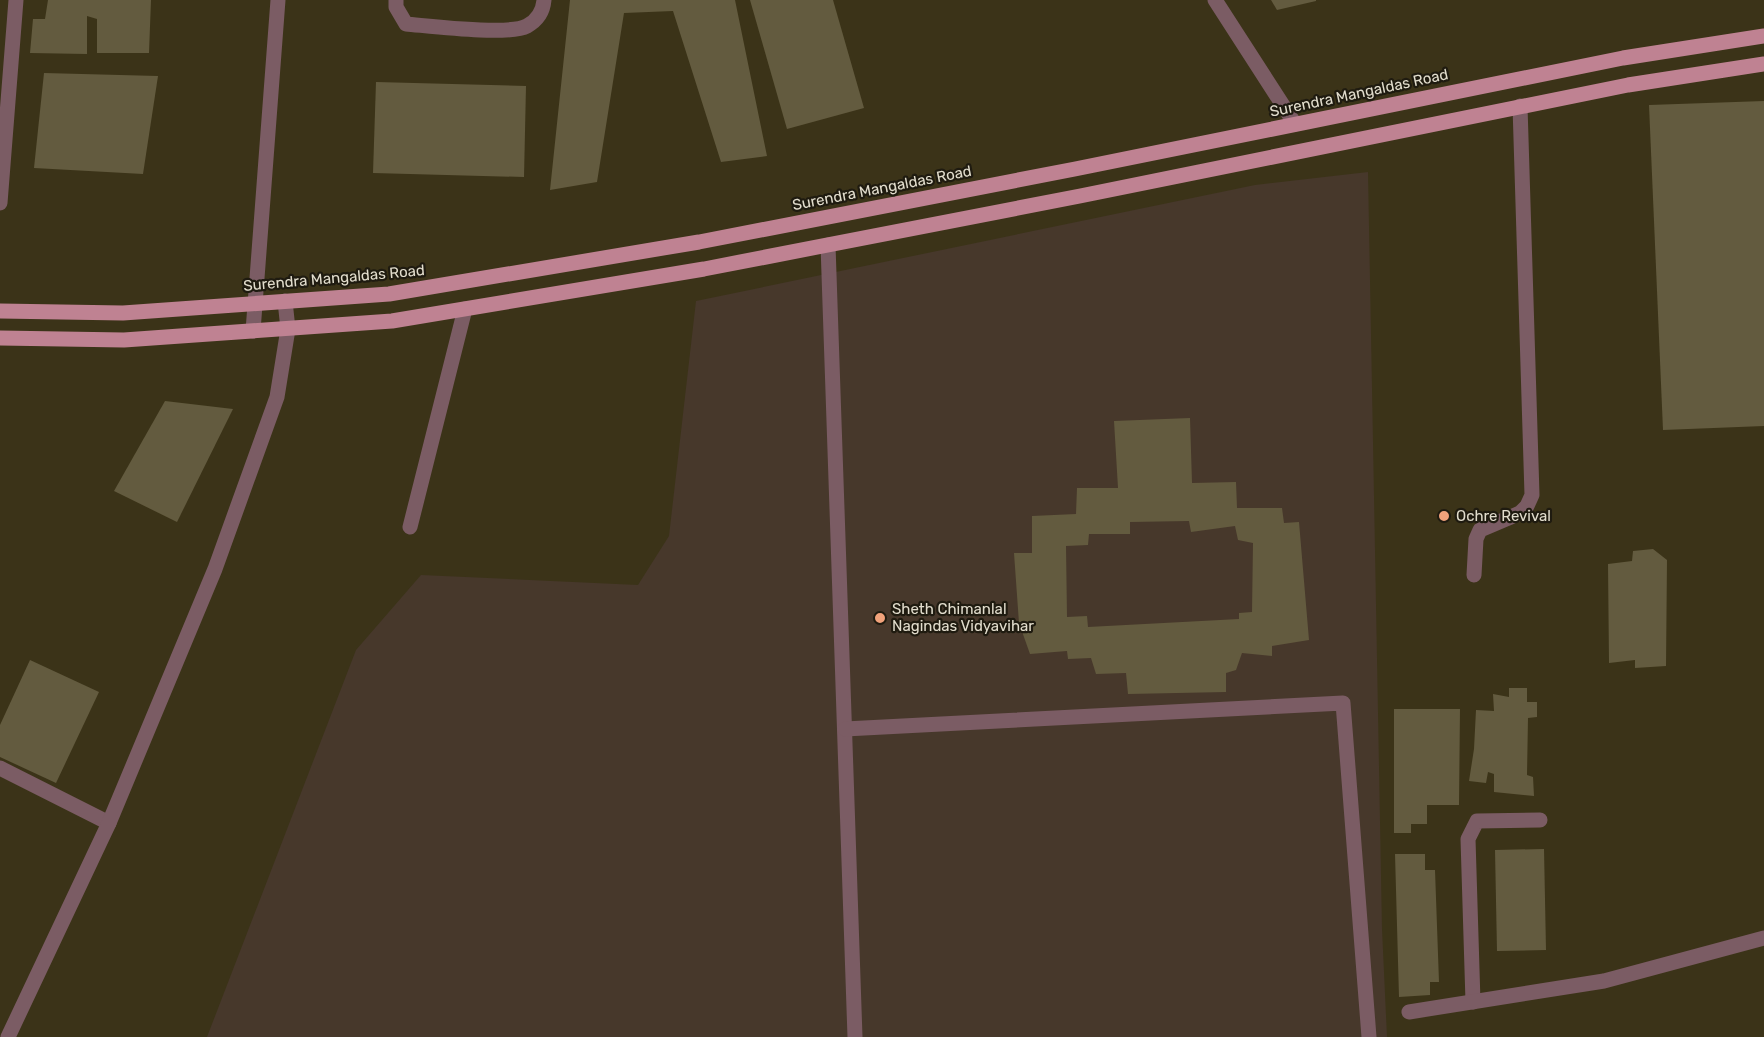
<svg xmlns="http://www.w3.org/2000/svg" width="1764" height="1037" viewBox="0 0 1764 1037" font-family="Rubik,sans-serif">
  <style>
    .education { fill: #47382b }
    .building { fill: #635b3f; fill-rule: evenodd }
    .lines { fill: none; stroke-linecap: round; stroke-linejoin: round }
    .minor { stroke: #7b5c64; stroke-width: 15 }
    .major { stroke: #bf8292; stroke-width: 15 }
    .poi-dot { fill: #f1a27b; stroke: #1f1b10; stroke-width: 2 }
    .labels { text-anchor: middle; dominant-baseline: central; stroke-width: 4.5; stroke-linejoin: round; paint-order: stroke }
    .street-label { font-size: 15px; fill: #e2ddcd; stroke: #1f1b10 }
    .poi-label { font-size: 15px; fill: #e2ddcd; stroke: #1f1b10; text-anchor: start }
  </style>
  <rect width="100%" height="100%" fill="#3b3318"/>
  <path class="education" d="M1368 172 1382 929 1387 1037H207L356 650 421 575 638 585 669 536 696 301 1255 185Z"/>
  <g class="building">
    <path d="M48 0H151L149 53H97V19L87 16V54L30 53 33 19H45Z"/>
    <path d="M570 0H735L767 156 721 162 673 11 624 13 597 182 550 190Z"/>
    <path d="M750 0H833L864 108 787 129Z"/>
    <path d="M1271 0H1316V1L1277 10Z"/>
    <path d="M44 73 158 76 143 174 34 168Z"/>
    <path d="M376 82 526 86 524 177 373 173Z"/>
    <path d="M1764 101V426L1663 430 1649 105Z"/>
    <path d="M165 401 233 409 177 522 114 491Z"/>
    <path d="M1190 418 1192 483 1236 482 1237 508H1282L1284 523 1299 522 1309 640 1272 646V656L1242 653 1236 670 1226 673V692L1128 694 1126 673 1096 674 1091 658 1068 659 1067 651 1030 654 1019 623 1014 553H1032V516L1076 514 1077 488H1118L1114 421ZM1189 521 1191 532 1235 526 1238 540 1253 543 1252 612 1239 613V619L1088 627 1087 616 1067 617 1066 546 1088 545 1089 534H1130V522Z"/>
    <path d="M1653 549 1667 560 1666 666 1635 668V660L1609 663 1608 564 1632 561 1633 551Z"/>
    <path d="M30 660 99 692 56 783 0 757V725Z"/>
    <path d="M1509 688H1527V702H1537V717L1528 718 1527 775 1533 777 1534 796 1494 792V774L1488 772 1486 783 1469 781 1474 749 1476 710 1494 711 1493 694 1509 697Z"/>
    <path d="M1394 709H1460L1459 805H1427V824H1411V833H1394Z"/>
    <path d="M1544 849 1546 950 1497 951 1495 850Z"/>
    <path d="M1395 854H1425V870H1435L1439 982H1430V995L1399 997Z"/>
  </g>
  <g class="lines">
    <g class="minor">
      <path d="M396 0V7L406 24C430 26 508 36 527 26 538 20 543 12 544 0"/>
      <path d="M1215 0 1295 124"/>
      <path d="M0 203 16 0"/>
      <path d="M828 245 855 1037"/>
      <path d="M253 331 278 0"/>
      <path d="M410 527 465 309"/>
      <path d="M1474 575 1476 539 1480 530 1520 513 1527 506 1532 495 1520 106"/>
      <path d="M845 729 1343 703 1369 1037"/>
      <path d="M0 768 109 823"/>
      <path d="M1473 1002 1468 839 1477 821 1540 820"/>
      <path d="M1409 1012 1604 981 1764 938"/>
      <path d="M8 1037 109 823 215 569 277 397 288 329 285 301"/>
    </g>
    <g class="major">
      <path d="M0 311 123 313 389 294 699 242 1075 169 1623 58 1764 36"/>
      <path d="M0 338 124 340 392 321 704 269 1080 196 1628 85 1764 64"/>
    </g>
  </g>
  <g class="poi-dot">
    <circle cx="1444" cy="516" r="6"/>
    <circle cx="880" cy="618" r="6"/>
  </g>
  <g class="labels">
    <g class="street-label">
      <text transform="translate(1359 93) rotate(-12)">Surendra Mangaldas Road</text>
      <text transform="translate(882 188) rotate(-11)">Surendra Mangaldas Road</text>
      <text transform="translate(334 278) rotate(-5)">Surendra Mangaldas Road</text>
    </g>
    <g class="poi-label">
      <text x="1456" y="516">Ochre Revival</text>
      <text x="892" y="609">Sheth Chimanlal<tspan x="892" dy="17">Nagindas Vidyavihar</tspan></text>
    </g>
  </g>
</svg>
